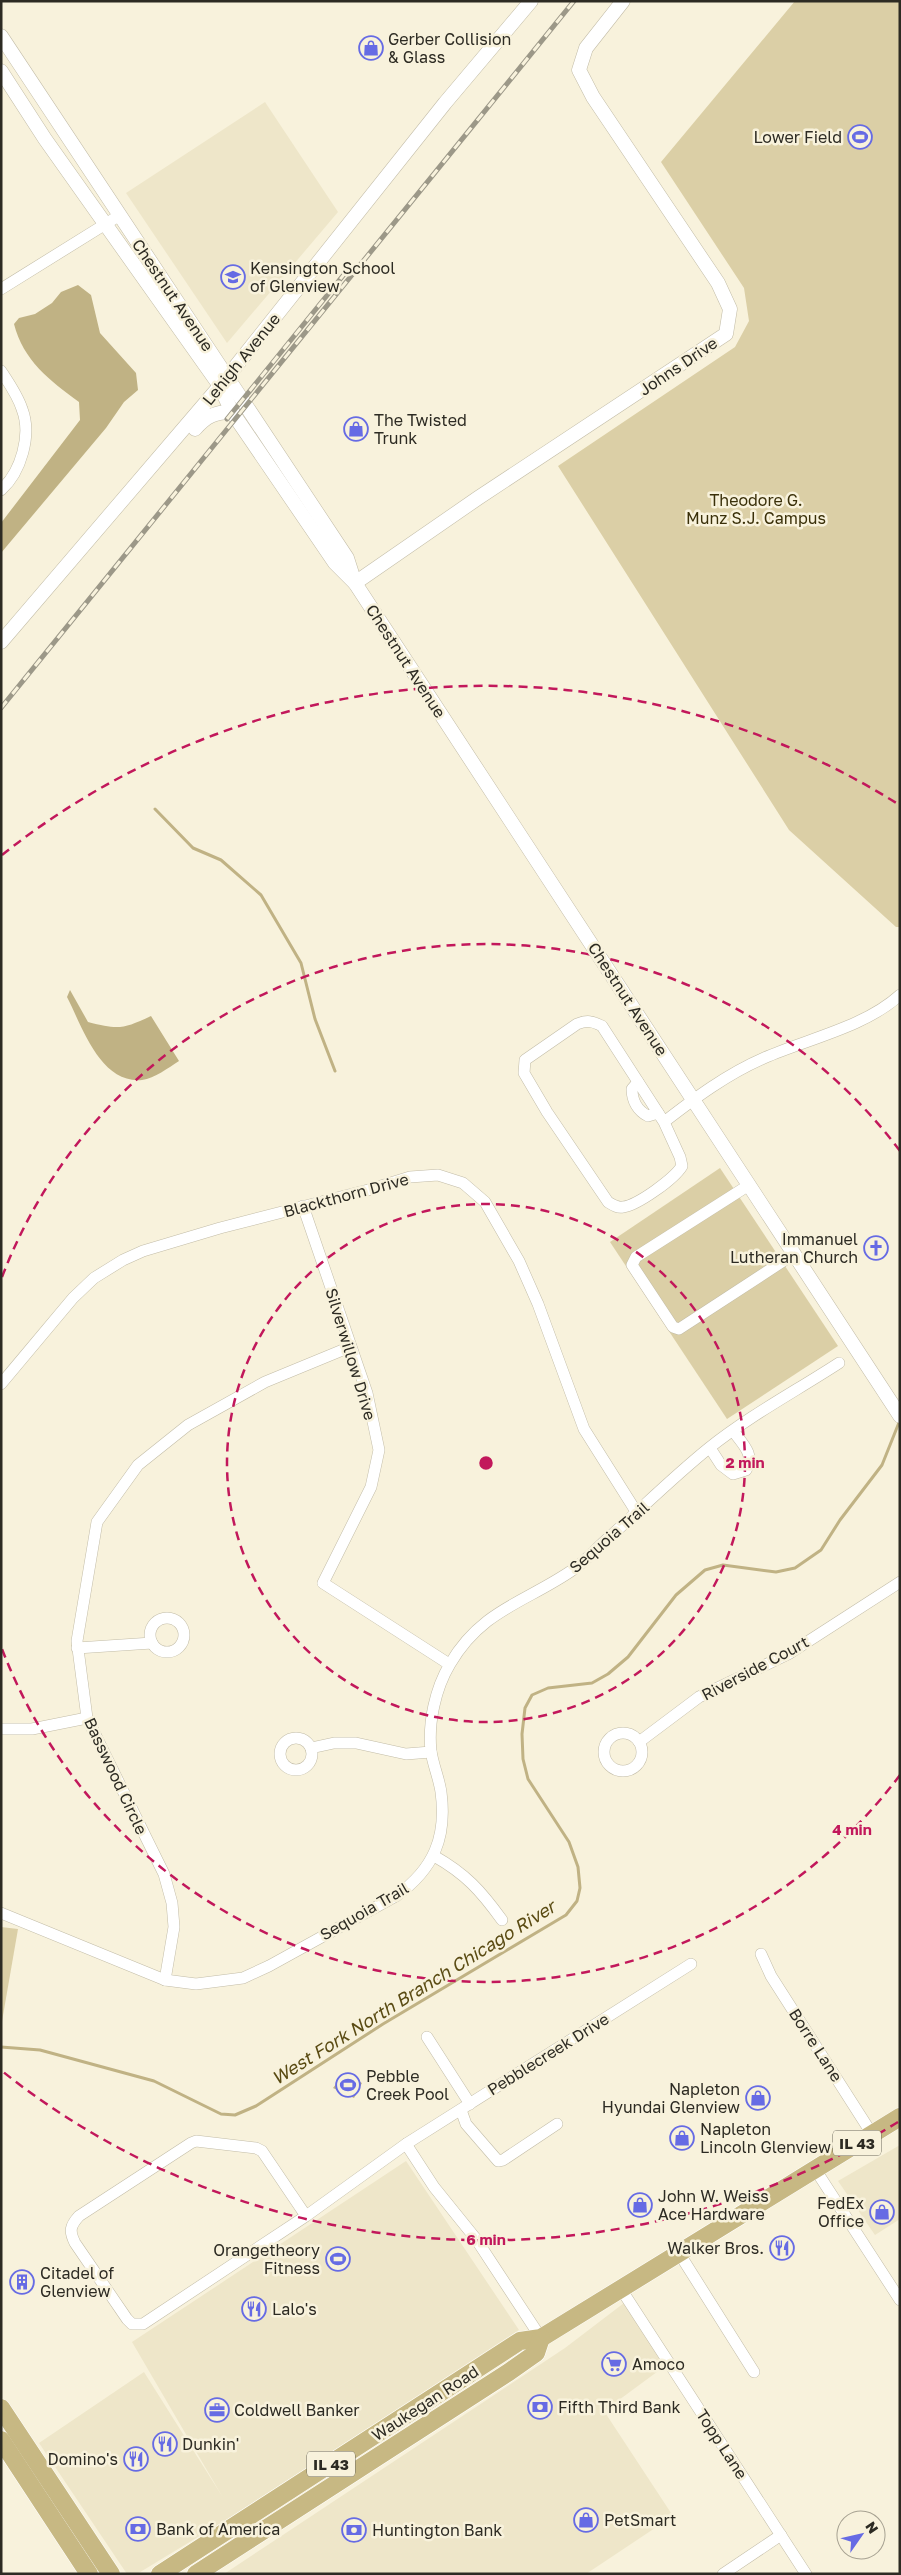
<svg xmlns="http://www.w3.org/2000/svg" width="901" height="2575" viewBox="0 0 901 2575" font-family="'Golos Text',sans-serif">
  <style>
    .built { fill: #eee6c9 }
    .green { fill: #dbcfa6 }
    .water { fill: #c0b284 }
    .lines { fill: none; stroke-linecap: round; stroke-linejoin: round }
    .stream { stroke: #c0b284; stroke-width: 3 }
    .minor-casing { stroke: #c2bca7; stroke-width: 12 }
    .tertiary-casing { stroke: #c2bca7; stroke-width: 15 }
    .primary-casing { stroke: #fff; stroke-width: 19 }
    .minor { stroke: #fff; stroke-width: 11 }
    .tertiary { stroke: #fff; stroke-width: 14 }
    .primary { stroke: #c7b883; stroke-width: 18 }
    .rail-casing { stroke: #9c9888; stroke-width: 5 }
    .rail { stroke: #f8f2dc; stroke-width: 3; stroke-dasharray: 9; stroke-linecap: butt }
    .ring { fill: none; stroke: #c2185b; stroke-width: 2.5; stroke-dasharray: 9 6 }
    .labels { text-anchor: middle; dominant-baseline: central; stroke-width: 5; stroke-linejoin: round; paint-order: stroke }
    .shield { fill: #f8f2dc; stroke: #6a675a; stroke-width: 1 }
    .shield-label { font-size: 15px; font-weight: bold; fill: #2d2b23 }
    .poi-label { font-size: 16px; fill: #2d2b23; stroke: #f8f2dc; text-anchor: start }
    .street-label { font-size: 16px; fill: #2d2b23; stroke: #f8f2dc }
    .park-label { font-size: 16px; fill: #3a3009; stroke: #f8f2dc }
    .water-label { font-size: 18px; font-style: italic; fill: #5a4b13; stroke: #f8f2dc }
    .centre { fill: #c2185b; stroke: #f8f2dc; stroke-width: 2.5 }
    .ring-label { font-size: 15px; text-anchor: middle; font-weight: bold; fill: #c2185b; stroke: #f8f2dc; stroke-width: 5; stroke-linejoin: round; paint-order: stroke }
  </style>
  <rect width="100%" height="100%" fill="#f8f2dc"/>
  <g class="built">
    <path d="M265 102 338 212 227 343 126 193Z"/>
    <path d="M900 2145V2219L875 2235 838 2181Z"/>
    <path d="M406 2161 519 2330 234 2515 137 2574H127L39 2443 144 2372 222 2496 132 2342Z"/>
    <path d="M624 2303 665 2366 604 2411 673 2516 586 2574H224L565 2348Z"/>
  </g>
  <g class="green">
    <path d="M795 1H900V927H896L789 830 558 466 735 347 749 321 744 288 661 162Z"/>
    <path d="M720 1168 838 1346 727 1419 610 1242Z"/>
    <path d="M1 1927 18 1929 1 2027Z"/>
  </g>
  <g class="water">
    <path d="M78 285 91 295 100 333 136 373 138 390 124 402 106 428 1 553V523L80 420 79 402C50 381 23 360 14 324L19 318 35 314 52 303 61 292Z"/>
    <path d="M70 990 88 1022C119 1030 123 1029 151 1016L179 1061C168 1068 155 1078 142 1080 100 1084 82 1026 67 997Z"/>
    <path d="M344 2074 362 2083 354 2098 333 2088Z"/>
  </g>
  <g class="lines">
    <g class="stream">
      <path d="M155 809 193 848 221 860 261 895 301 963 315 1019 335 1071"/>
      <path d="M1 2047 40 2050 154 2081 221 2114 235 2115 256 2106 383 2024 566 1915 577 1901 580 1888 578 1867 569 1842 528 1779 523 1759 522 1734 525 1708 532 1695 548 1688 592 1683 608 1674 628 1657 676 1595 705 1570 723 1565 776 1572 795 1568 821 1550 840 1520 882 1465 900 1420"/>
    </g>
    <g class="minor-casing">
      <g id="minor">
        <path d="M1 289 120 215"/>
        <path d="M1 371C9 383 18 396 22 409 32 435 21 472 1 490"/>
        <path d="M638 1082 632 1089C632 1101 638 1111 648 1116L658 1113"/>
        <path d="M664 1122 680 1157 682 1166C674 1179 638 1205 623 1207 617 1208 613 1205 608 1202L547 1112 524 1073 525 1060 577 1024C587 1020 592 1021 602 1026L664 1122C695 1098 727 1074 764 1058 807 1039 865 1027 900 995"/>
        <path d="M749 1185 636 1257 632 1265 673 1327 679 1329 794 1254"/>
        <path d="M303 1206 367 1393 379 1450 371 1487 323 1583 449 1664"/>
        <path d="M1 1384 73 1298 94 1278 123 1260 143 1251 220 1228 368 1190 410 1177 438 1175 463 1183 485 1202 519 1261 538 1304 584 1429 637 1513"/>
        <path d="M710 1448 721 1465 733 1474 746 1470C756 1456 742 1443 733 1431"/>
        <circle cx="167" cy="1635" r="17"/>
        <path d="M77 1648 152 1643"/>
        <path d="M1 1729H32L87 1718"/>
        <circle cx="623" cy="1752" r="19"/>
        <circle cx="296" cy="1754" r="16"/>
        <path d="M639 1742 699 1697 790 1653 900 1582"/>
        <path d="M311 1748 334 1743H356L406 1754 431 1752"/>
        <path d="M434 1856C466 1874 481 1891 502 1920"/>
        <path d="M1 1913 165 1980 196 1984 243 1978 269 1966 396 1896C434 1869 447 1837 441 1792 439 1778 433 1765 431 1751 428 1723 435 1689 450 1664 482 1609 527 1602 574 1569 585 1561 595 1550 605 1541 640 1510 673 1477 709 1448 749 1416 796 1391 839 1363"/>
        <path d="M761 1954 771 1976 872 2134"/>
        <path d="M165 1980 174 1927 172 1903 164 1874 87 1718 77 1641 97 1522 138 1465 188 1425 265 1382 350 1347"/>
        <path d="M427 2037 470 2104"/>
        <path d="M461 2110 466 2124 498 2161 503 2160 557 2124"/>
        <path d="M406 2144 434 2187 476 2239 541 2338"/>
        <path d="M815 2169 900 2300"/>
        <path d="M306 2216 262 2151 256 2148 196 2141 191 2143 79 2216C70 2226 69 2231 75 2243L127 2319 132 2324H143L306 2216 406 2144 691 1964"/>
        <path d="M679 2253 754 2372"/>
        <path d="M621 2289 806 2574"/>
        <path d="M723 2574 781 2535"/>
      </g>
    </g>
    <g class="tertiary-casing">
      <g id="tertiary">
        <path d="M1 36 347 558 354 580"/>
        <path d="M1 71 45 139 220 386 232 412 335 563 355 583 900 1416"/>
        <path d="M195 429C206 416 215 412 232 412"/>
        <path d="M355 583 478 498 726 334 730 309 718 283 593 97 579 70 586 48 623 1"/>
        <path d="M1 642 220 386 445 103 531 1"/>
      </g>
    </g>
    <g class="primary-casing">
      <g id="primary">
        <path d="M1 2408 111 2574"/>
        <path d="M1 2440 89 2574"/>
        <path d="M160 2574 520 2341 541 2338 900 2117"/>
        <path d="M196 2574 509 2372 536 2353 541 2338"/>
      </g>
    </g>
    <use href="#minor" class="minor"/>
    <use href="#tertiary" class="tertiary"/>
    <use href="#primary" class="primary"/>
    <g class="rail-casing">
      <g id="rail">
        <path d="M227 419 350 267"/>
        <path d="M1 708 574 1"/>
      </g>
    </g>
    <use href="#rail" class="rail"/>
  </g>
  <g class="ring">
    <circle cx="486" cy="1463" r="259"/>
    <path d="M900 1775A518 518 0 0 1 2 1649M2 1277A518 518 0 0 1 900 1151"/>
    <path d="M898 2122A777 777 0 0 1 2 2071M2 855A777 777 0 0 1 898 804"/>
  </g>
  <defs>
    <g id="shop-ring" transform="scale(1.25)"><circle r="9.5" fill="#f8f2dc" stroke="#666be4" stroke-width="1.5"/><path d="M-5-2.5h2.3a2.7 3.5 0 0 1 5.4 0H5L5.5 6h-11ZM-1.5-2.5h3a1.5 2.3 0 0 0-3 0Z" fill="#666be4"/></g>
    <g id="stadium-ring" transform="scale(1.25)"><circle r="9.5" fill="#f8f2dc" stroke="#666be4" stroke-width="1.5"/><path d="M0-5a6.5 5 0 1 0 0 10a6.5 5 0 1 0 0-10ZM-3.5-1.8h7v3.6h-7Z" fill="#666be4"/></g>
    <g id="school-ring" transform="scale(1.25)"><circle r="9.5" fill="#f8f2dc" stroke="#666be4" stroke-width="1.5"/><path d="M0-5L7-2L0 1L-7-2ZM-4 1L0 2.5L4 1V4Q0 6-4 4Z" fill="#666be4"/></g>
    <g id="church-ring" transform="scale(1.25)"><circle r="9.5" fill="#f8f2dc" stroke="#666be4" stroke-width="1.5"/><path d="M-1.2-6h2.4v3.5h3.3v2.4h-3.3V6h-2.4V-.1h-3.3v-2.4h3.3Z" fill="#666be4"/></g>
    <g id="restaurant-ring" transform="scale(1.25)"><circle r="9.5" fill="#f8f2dc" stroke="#666be4" stroke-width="1.5"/><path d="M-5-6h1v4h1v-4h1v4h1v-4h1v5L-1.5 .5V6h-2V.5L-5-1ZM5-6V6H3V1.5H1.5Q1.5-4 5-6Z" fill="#666be4"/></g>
    <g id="building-ring" transform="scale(1.25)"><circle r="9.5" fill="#f8f2dc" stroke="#666be4" stroke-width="1.5"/><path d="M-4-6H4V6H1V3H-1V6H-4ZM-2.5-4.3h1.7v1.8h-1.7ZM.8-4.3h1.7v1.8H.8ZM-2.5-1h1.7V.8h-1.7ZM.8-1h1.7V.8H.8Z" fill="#666be4"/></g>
    <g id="supermarket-ring" transform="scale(1.25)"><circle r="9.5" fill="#f8f2dc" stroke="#666be4" stroke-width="1.5"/><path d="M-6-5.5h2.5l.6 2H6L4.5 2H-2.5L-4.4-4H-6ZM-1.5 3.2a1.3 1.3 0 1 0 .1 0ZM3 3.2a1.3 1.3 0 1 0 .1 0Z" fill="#666be4"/></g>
    <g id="bank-ring" transform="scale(1.25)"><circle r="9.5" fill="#f8f2dc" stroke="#666be4" stroke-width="1.5"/><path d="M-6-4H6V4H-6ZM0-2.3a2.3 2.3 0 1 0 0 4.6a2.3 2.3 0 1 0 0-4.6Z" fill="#666be4"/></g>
    <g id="office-ring" transform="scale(1.25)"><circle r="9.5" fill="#f8f2dc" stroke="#666be4" stroke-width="1.5"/><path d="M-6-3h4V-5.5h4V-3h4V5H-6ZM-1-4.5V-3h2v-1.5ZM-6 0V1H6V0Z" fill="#666be4"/></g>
  </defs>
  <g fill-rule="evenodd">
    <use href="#shop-ring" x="371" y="48"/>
    <use href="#stadium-ring" x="860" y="137"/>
    <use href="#school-ring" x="233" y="277"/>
    <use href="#shop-ring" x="356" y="429"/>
    <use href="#church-ring" x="876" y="1248"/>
    <use href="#stadium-ring" x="348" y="2085"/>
    <use href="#shop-ring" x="758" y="2098"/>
    <use href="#shop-ring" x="682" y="2138"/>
    <use href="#shop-ring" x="640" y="2205"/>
    <use href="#shop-ring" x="882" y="2212"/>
    <use href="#restaurant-ring" x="782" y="2248"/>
    <use href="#stadium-ring" x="338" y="2259"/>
    <use href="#building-ring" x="22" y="2282"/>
    <use href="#restaurant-ring" x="254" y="2309"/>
    <use href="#supermarket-ring" x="614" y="2364"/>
    <use href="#bank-ring" x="540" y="2407"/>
    <use href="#office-ring" x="217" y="2410"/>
    <use href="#restaurant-ring" x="165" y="2444"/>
    <use href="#restaurant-ring" x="136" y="2459"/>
    <use href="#shop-ring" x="586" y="2520"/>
    <use href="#bank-ring" x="138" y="2529"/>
    <use href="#bank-ring" x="354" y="2530"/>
  </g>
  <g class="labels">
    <g class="shield">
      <rect x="833" y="2130.5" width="48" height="25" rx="4"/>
      <rect x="307" y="2451.5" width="48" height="25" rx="4"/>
    </g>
    <g class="shield-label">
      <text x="857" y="2143">IL 43</text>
      <text x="331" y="2464">IL 43</text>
    </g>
    <g class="poi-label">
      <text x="388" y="39">Gerber Collision<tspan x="388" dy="18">&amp; Glass</tspan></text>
      <text x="842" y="137" text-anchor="end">Lower Field</text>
      <text x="250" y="268">Kensington School<tspan x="250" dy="18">of Glenview</tspan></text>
      <text x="374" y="420">The Twisted<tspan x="374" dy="18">Trunk</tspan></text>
      <text x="858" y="1239" text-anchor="end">Immanuel<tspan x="858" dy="18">Lutheran Church</tspan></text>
      <text x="366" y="2076">Pebble<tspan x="366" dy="18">Creek Pool</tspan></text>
      <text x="740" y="2089" text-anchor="end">Napleton<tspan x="740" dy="18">Hyundai Glenview</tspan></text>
      <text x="700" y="2129">Napleton<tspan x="700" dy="18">Lincoln Glenview</tspan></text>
      <text x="658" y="2196">John W. Weiss<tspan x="658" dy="18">Ace Hardware</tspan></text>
      <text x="864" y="2203" text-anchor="end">FedEx<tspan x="864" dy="18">Office</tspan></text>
      <text x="764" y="2248" text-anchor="end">Walker Bros.</text>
      <text x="320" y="2250" text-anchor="end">Orangetheory<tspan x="320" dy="18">Fitness</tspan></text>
      <text x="40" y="2273">Citadel of<tspan x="40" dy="18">Glenview</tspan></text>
      <text x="272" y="2309">Lalo's</text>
      <text x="632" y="2364">Amoco</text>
      <text x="558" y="2407">Fifth Third Bank</text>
      <text x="234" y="2410">Coldwell Banker</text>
      <text x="182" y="2444">Dunkin'</text>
      <text x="118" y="2459" text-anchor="end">Domino's</text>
      <text x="604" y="2520">PetSmart</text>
      <text x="156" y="2529">Bank of America</text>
      <text x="372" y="2530">Huntington Bank</text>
    </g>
    <g class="street-label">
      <text transform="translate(173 295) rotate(56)">Chestnut Avenue</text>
      <text transform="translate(241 359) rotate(-51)">Lehigh Avenue</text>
      <text transform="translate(678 366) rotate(-34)">Johns Drive</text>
      <text transform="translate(406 661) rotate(57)">Chestnut Avenue</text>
      <text transform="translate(628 999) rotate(57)">Chestnut Avenue</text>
      <text transform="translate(346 1195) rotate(-15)">Blackthorn Drive</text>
      <text transform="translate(351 1354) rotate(73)">Silverwillow Drive</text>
      <text transform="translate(609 1537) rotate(-41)">Sequoia Trail</text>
      <text transform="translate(755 1668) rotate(-28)">Riverside Court</text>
      <text transform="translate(116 1776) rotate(65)">Basswood Circle</text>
      <text transform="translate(364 1911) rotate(-30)">Sequoia Trail</text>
      <text transform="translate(816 2045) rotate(57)">Borre Lane</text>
      <text transform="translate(548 2054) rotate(-32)">Pebblecreek Drive</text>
      <text transform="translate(425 2403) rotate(-33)">Waukegan Road</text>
      <text transform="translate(722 2444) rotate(57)">Topp Lane</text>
    </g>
    <g class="park-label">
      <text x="756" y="500">Theodore G.<tspan x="756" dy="18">Munz S.J. Campus</tspan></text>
    </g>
    <g class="water-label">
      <text transform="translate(413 1992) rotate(-32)">West Fork North Branch Chicago River</text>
    </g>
  </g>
  <circle cx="486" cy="1463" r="8" class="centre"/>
  <g class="ring-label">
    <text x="745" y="1468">2 min</text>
    <text x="852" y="1835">4 min</text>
    <text x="486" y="2245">6 min</text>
  </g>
  <rect width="901" height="2575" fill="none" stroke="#2d2b23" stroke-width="5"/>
  <g transform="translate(861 2535) rotate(56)"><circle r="24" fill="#f8f2dc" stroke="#a7a292"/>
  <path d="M0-4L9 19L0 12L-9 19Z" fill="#666be4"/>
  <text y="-8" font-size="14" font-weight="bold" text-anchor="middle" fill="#2d2b23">N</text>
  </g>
</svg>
